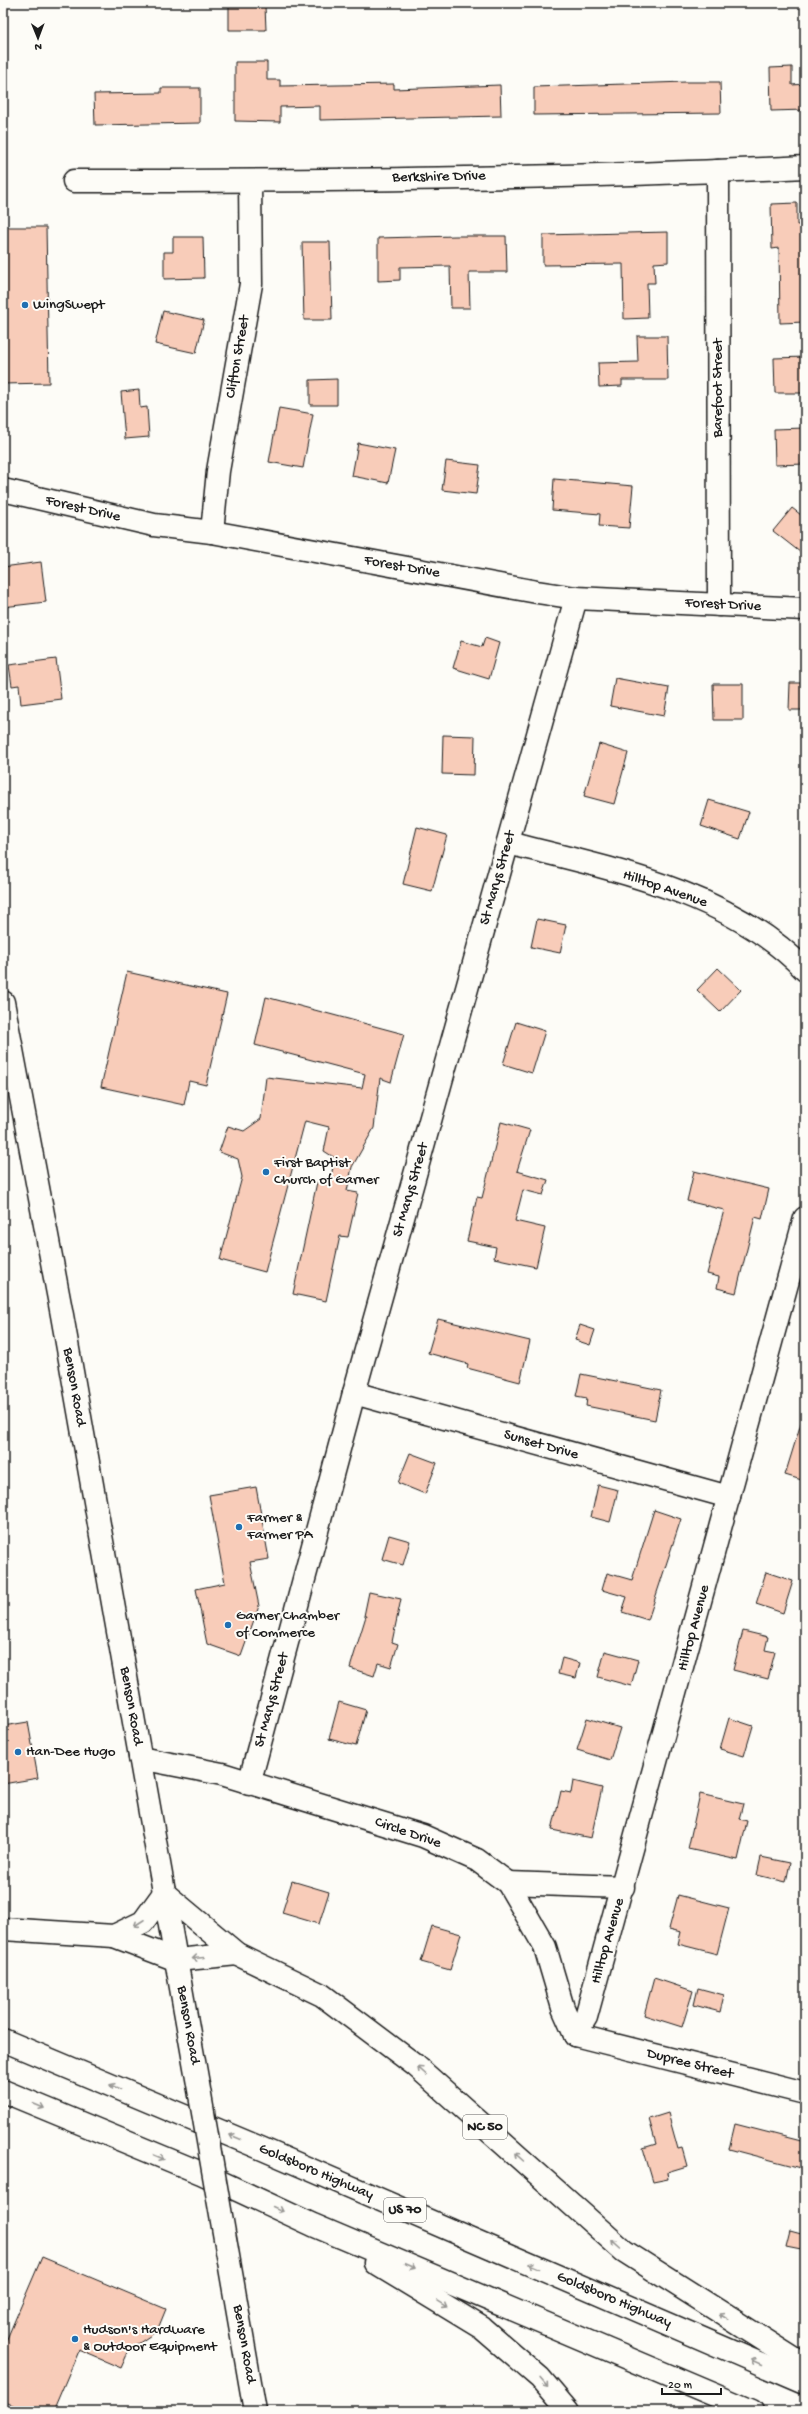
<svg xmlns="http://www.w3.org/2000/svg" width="808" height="2414" viewBox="0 0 808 2414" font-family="'Gochi Hand',sans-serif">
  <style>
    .building { fill: #f8ccb9; stroke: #1c1c1c }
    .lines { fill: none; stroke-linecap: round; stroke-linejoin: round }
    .minor-casing { stroke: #1c1c1c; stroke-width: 25 }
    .major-casing { stroke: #1c1c1c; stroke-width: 25 }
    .minor { stroke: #fdfcf7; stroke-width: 22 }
    .major { stroke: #fdfcf7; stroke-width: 22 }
    .major-bridge-casing { stroke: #1c1c1c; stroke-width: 25; stroke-linecap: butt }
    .major-bridge { stroke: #fdfcf7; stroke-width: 22 }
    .oneway { stroke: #989794 }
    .poi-dot { fill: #1f6fb2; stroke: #fdfcf7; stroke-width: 1.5 }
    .labels { text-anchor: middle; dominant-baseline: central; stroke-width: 4; stroke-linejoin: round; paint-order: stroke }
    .shield { fill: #fdfcf7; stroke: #605f5e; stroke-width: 1 }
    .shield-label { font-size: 14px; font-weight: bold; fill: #1c1c1c }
    .street-label { font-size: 15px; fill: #1c1c1c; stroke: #fdfcf7 }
    .poi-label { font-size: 15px; fill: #1c1c1c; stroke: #fdfcf7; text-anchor: start }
  </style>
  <rect width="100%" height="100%" fill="#fdfcf7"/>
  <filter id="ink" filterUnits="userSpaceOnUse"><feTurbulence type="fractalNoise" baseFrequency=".025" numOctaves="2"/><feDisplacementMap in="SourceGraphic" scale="8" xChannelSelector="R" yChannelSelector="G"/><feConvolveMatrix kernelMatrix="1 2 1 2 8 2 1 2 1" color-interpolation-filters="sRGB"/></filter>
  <g filter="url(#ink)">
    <g class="building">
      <path d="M229 6H265L266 30H229Z"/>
      <path d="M235 62H267V80H280V86L394 84V89L500 85 501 116 320 120V106L280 107V122L235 121Z"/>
      <path d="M792 67V85L805 84V110L771 111 770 68Z"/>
      <path d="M686 82H720L721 113 534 115V87Z"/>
      <path d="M161 88H200V123L95 125 94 94 161 93Z"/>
      <path d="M797 203V225L805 224V322L780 323 779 248 772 249 771 204Z"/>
      <path d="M3 227H46L49 383 3 384Z"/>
      <path d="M668 232V262L654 263 655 283H647L648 318 624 319 623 264 543 265V235Z"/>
      <path d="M456 236H506L507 272H469L470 308H451L450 266 400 267V280L378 281V238Z"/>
      <path d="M173 237H203L204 278 164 279V252H173Z"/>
      <path d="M302 242H330L332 320H304Z"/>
      <path d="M163 311 204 320 196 353 155 344Z"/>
      <path d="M637 336H667L668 380H622V386L599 387 598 363 638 362Z"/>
      <path d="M805 357V393H775L774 358Z"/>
      <path d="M337 379V405H310V380Z"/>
      <path d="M139 390 140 408 147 407 149 437 125 439 121 392Z"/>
      <path d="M279 408 313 414 303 468 269 462Z"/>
      <path d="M805 428V464L775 465 774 429Z"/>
      <path d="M358 443 395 450 388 483 352 476Z"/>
      <path d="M446 461 480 465 476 494 442 490Z"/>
      <path d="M554 479 633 486 629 528 599 526 600 514 552 510Z"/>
      <path d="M792 508 805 518V556L773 531Z"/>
      <path d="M41 562 46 602 3 607V567Z"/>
      <path d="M485 638 499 643 489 679 453 668 461 641 482 647Z"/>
      <path d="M56 659 61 699 21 704 19 685 12 686 9 665Z"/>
      <path d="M615 678 669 688 664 716 610 706Z"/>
      <path d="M790 683H805V710H789Z"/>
      <path d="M713 684H743V720H714Z"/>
      <path d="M443 735 475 736 474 775 442 774Z"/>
      <path d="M599 744 628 753 614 804 584 796Z"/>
      <path d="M709 800 749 812 740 839 701 826Z"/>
      <path d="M417 827 447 835 432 891 403 884Z"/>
      <path d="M537 919 566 925 560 953 531 947Z"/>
      <path d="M718 968 741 990 720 1012 697 990Z"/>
      <path d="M127 972 227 994 206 1085 189 1081 184 1105 101 1087Z"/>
      <path d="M266 997 404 1034 391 1082 380 1078 374 1128 352 1167 347 1191 358 1193 348 1237 340 1236 326 1301 293 1294 317 1182 329 1185 335 1158 324 1151 329 1127 305 1121 265 1272 220 1260 242 1177 238 1159 219 1152 228 1126 244 1131 261 1119 266 1077 362 1088 365 1074 255 1045Z"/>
      <path d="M516 1022 545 1031 532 1073 503 1064Z"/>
      <path d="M501 1122 530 1130 517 1171 548 1180 543 1195 523 1190 515 1221 545 1228 536 1267 494 1258 496 1247 467 1241 477 1197 482 1198Z"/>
      <path d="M694 1171 769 1189 762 1219 755 1217 736 1293 717 1288 719 1277 707 1274 724 1210 687 1201Z"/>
      <path d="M438 1319 530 1341 520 1382 467 1368 468 1364 428 1353Z"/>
      <path d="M580 1325 595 1330 590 1345 575 1340Z"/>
      <path d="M581 1374 661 1390 655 1420 586 1406 587 1398 576 1396Z"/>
      <path d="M801 1423H805V1481L785 1475Z"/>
      <path d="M410 1453 437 1463 425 1494 398 1483Z"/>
      <path d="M598 1485 618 1490 610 1522 591 1517Z"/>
      <path d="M256 1487 269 1559 250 1562 259 1606 241 1656 207 1644 196 1589 225 1583 209 1495Z"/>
      <path d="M654 1510 681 1519 648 1620 622 1612 627 1597 602 1590 607 1573 632 1580Z"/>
      <path d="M389 1535 410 1541 403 1565 382 1559Z"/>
      <path d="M766 1572 793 1581 783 1613 756 1604Z"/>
      <path d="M369 1592 401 1599 392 1642 398 1644 391 1667 378 1663 374 1676 350 1668 366 1616H364Z"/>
      <path d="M743 1631 768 1637 765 1650 775 1652 768 1679 733 1670Z"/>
      <path d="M605 1651 638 1660 631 1686 598 1677Z"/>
      <path d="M562 1658 580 1663 576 1678 558 1674Z"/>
      <path d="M339 1702 366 1710 356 1746 329 1739Z"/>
      <path d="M587 1718 620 1728 610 1760 577 1750Z"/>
      <path d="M729 1718 753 1726 744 1756 720 1749Z"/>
      <path d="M28 1722 38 1778 3 1784V1726Z"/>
      <path d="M573 1781 602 1788 591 1838 552 1830 561 1791 571 1793Z"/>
      <path d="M700 1794 743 1804 739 1819 747 1821 738 1860 688 1849Z"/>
      <path d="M761 1857 790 1863 786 1882 757 1875Z"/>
      <path d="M292 1881 329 1892 319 1924 282 1913Z"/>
      <path d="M678 1895 729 1908 717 1954 678 1944 681 1932 669 1929Z"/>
      <path d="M432 1926 461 1934 450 1970 421 1962Z"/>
      <path d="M654 1978 693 1991 682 2027 644 2015Z"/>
      <path d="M698 1988 724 1995 720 2012 694 2005Z"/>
      <path d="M668 2113 678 2149 682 2148 687 2166 667 2172 668 2179 653 2182 643 2148 656 2144 649 2119Z"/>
      <path d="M735 2124 805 2142V2169L729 2149Z"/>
      <path d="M790 2231 805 2235 801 2250 786 2247Z"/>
      <path d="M42 2257 166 2309 157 2331 129 2350 121 2368 79 2350 53 2411H27L3 2401V2348Z"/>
    </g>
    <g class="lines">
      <g class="minor-casing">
        <g id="minor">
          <path d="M718 171 719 605"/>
          <path d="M74 181C317 181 562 179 805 167"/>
          <path d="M3 490 154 525 212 532 537 592 576 598 805 609"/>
          <path d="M212 532 218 471 251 284 250 181"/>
          <path d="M508 843C608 868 731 892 805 970"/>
          <path d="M354 1393 729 1497"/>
          <path d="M140 1758 222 1774 423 1836 477 1860 508 1883 545 1947 563 2008 575 2035"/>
          <path d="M249 1784 354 1393 576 598"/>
          <path d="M508 1883 623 1887"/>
          <path d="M575 2035 586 2017 805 1218"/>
          <path d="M575 2035 805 2093"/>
        </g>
      </g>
      <g class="major-casing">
        <g id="major">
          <path d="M3 1002 62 1315 198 2084"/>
          <path d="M164 1893 237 1954 322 1995 415 2065 624 2251 805 2366"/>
          <path d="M3 1929 114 1936 143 1922 164 1893"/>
          <path d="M114 1936 177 1960 237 1954"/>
          <path d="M3 2040 258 2147 805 2383"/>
          <path d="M3 2091 201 2173 313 2225 752 2411"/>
          <path d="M227 2250 255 2411"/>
          <path d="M375 2263 482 2328 540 2378 568 2411"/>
        </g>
      </g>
      <use href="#minor" class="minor"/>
      <use href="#major" class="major"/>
      <g class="major-bridge-casing">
        <path id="major-bridge" d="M198 2084 227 2250"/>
      </g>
      <use href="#major-bridge" class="major-bridge"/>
    </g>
    <defs><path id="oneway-shaft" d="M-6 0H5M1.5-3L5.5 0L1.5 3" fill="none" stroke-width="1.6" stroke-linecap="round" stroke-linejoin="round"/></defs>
    <g class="oneway">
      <use href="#oneway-shaft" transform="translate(139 1923) rotate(147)"/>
      <use href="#oneway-shaft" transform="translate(198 1958) rotate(175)"/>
      <use href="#oneway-shaft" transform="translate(422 2071) rotate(-138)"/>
      <use href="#oneway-shaft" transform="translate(115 2087) rotate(-157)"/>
      <use href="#oneway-shaft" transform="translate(39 2106) rotate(23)"/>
      <use href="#oneway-shaft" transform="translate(235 2137) rotate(-157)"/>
      <use href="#oneway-shaft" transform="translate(159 2157) rotate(23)"/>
      <use href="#oneway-shaft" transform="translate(519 2157) rotate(-138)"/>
      <use href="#oneway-shaft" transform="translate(278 2209) rotate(25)"/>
      <use href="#oneway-shaft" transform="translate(616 2244) rotate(-138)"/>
      <use href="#oneway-shaft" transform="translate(410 2266) rotate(23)"/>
      <use href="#oneway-shaft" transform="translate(534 2266) rotate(-157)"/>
      <use href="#oneway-shaft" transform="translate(442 2304) rotate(31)"/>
      <use href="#oneway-shaft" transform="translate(724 2316) rotate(-147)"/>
      <use href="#oneway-shaft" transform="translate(756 2362) rotate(-156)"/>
      <use href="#oneway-shaft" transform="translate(544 2383) rotate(50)"/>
    </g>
  </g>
  <g class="poi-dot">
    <circle cx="25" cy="305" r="4"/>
    <circle cx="266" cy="1172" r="4"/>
    <circle cx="239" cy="1527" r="4"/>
    <circle cx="228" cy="1625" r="4"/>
    <circle cx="18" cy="1752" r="4"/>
    <circle cx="75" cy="2339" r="4"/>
  </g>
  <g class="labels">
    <g class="shield">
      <rect x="463" y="2115" width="44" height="24" rx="3"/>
      <rect x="384" y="2198" width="42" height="24" rx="3"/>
    </g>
    <g class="shield-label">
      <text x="485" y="2127">NC 50</text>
      <text x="405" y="2210">US 70</text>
    </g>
    <g class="street-label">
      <text transform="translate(439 177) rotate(-1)">Berkshire Drive</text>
      <text transform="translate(238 357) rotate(-80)">Clifton Street</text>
      <text transform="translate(718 388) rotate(-90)">Barefoot Street</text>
      <text transform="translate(83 509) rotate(13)">Forest Drive</text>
      <text transform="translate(402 567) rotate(10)">Forest Drive</text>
      <text transform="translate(723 605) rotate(3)">Forest Drive</text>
      <text transform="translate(498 878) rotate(-74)">St Marys Street</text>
      <text transform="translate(665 889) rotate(19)">Hilltop Avenue</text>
      <text transform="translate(411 1190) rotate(-74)">St Marys Street</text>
      <text transform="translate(74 1387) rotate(80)">Benson Road</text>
      <text transform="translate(541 1445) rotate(16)">Sunset Drive</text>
      <text transform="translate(694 1628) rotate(-75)">Hilltop Avenue</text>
      <text transform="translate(272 1700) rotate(-75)">St Marys Street</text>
      <text transform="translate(131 1706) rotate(80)">Benson Road</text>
      <text transform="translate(408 1833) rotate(19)">Circle Drive</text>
      <text transform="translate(608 1941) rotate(-74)">Hilltop Avenue</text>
      <text transform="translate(188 2025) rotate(80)">Benson Road</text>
      <text transform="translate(690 2064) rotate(14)">Dupree Street</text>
      <text transform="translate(316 2172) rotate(23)">Goldsboro Highway</text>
      <text transform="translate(614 2300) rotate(23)">Goldsboro Highway</text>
      <text transform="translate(244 2344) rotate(80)">Benson Road</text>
    </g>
    <g class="poi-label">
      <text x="33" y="305">WingSwept</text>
      <text x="274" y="1163">First Baptist<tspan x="274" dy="17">Church of Garner</tspan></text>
      <text x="247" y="1518">Farmer &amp;<tspan x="247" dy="17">Farmer PA</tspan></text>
      <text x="236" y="1616">Garner Chamber<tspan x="236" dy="17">of Commerce</tspan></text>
      <text x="26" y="1752">Han-Dee Hugo</text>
      <text x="83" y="2330">Hudson's Hardware<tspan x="83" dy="17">&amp; Outdoor Equipment</tspan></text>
    </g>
  </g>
  <rect width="808" height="2414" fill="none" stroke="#fdfcf7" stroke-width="16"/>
  <rect x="8" y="8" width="792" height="2398" fill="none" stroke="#1c1c1c" stroke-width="1.5" filter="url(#ink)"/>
  <g transform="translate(38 38) rotate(179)" stroke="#fdfcf7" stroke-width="3" paint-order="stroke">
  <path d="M0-3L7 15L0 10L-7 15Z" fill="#1c1c1c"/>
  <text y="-6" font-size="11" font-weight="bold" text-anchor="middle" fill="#1c1c1c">N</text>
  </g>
  <path d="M662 2388v6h59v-6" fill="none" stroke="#1c1c1c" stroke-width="2"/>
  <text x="668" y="2388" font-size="12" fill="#1c1c1c" stroke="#fdfcf7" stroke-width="3" paint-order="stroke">20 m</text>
</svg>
